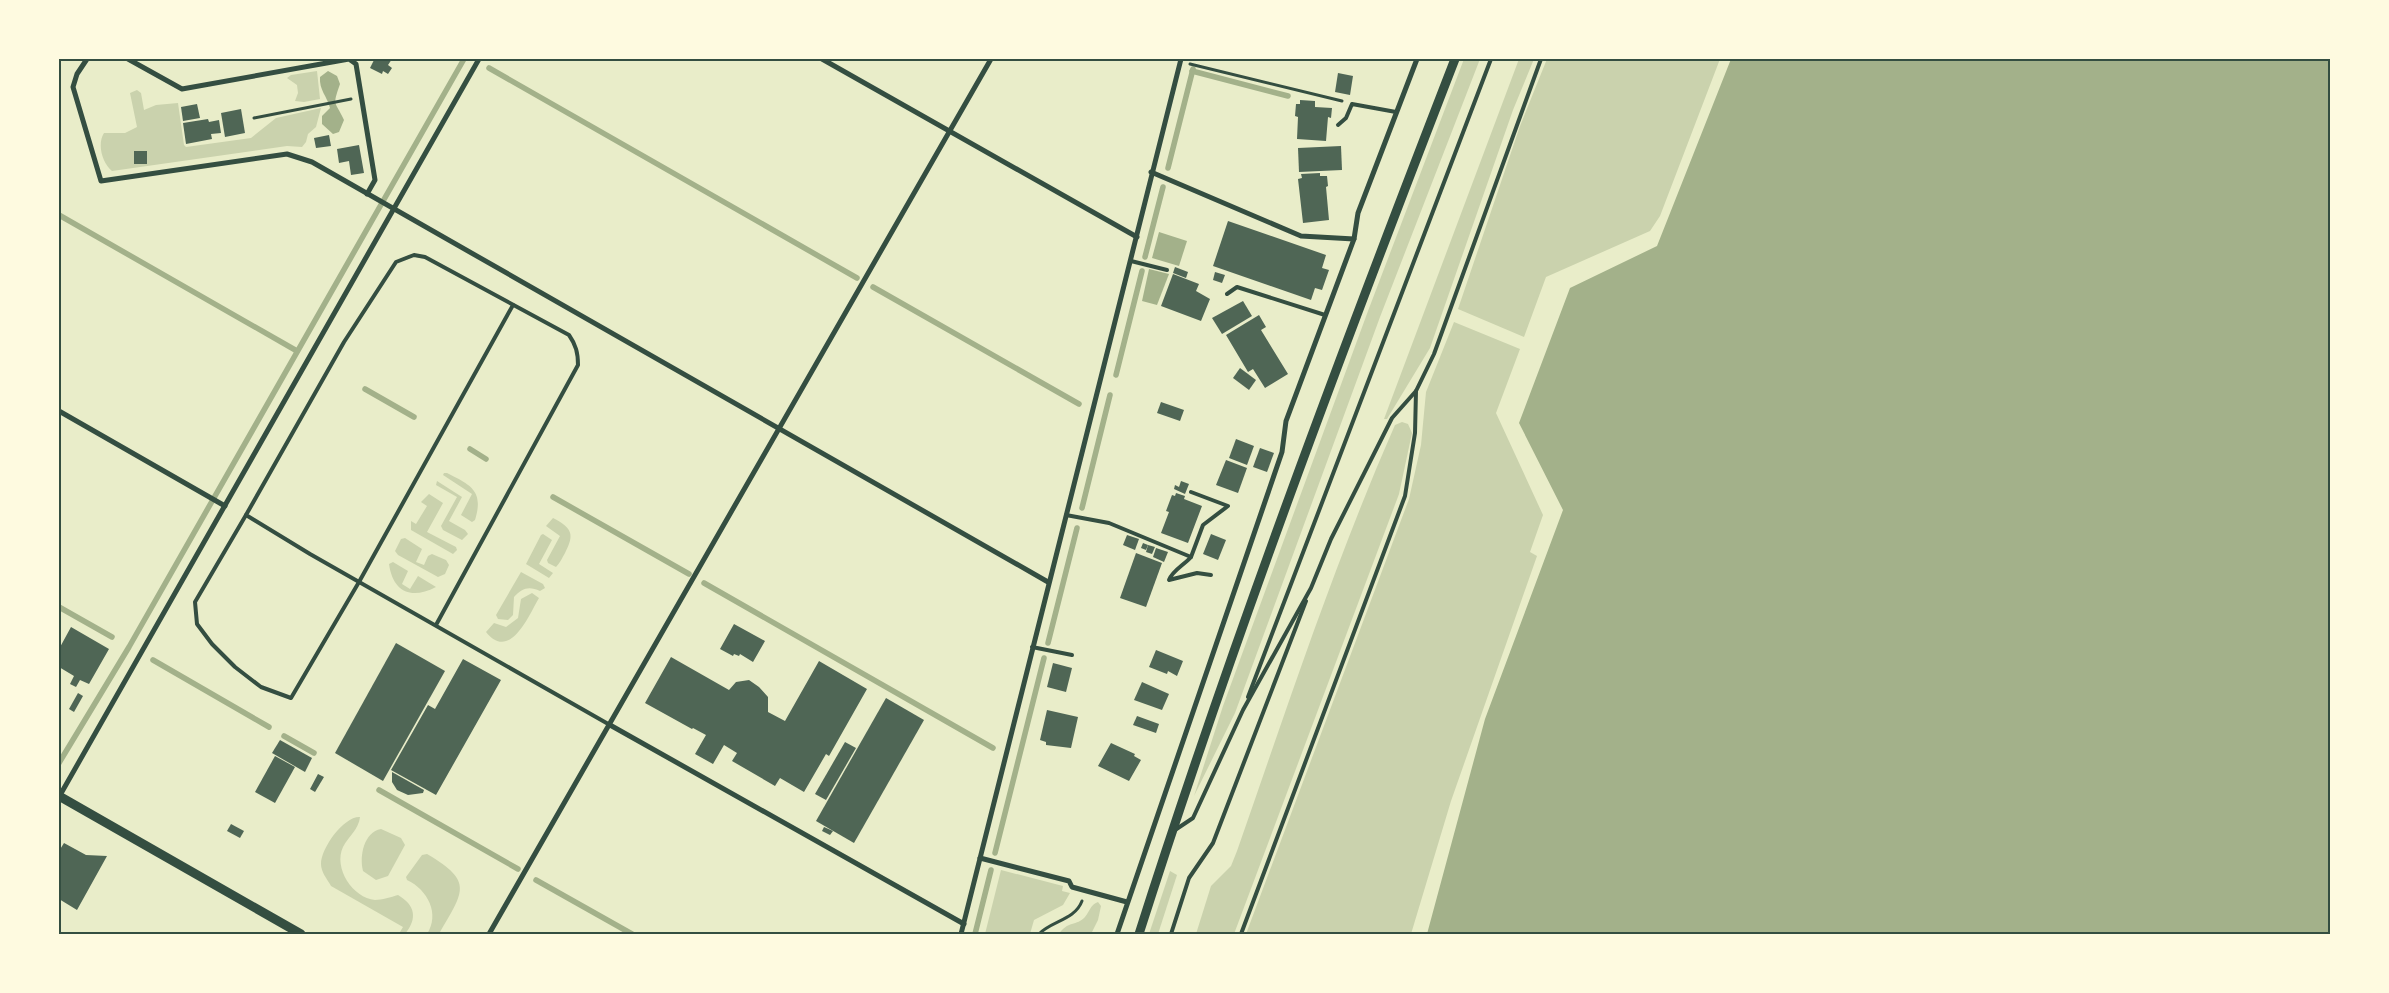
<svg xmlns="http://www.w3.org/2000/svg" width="2389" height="993" viewBox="0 0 2389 993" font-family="Figtree,sans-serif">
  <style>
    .green { fill: #cad2ad }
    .water { fill: #a3b18a }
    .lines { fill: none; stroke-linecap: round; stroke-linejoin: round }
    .stream { stroke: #a3b18a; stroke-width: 5.5 }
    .building { fill: #4f6655 }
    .path { stroke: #344e41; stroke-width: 3 }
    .service { stroke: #344e41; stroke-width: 4 }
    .minor { stroke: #344e41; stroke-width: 5 }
    .tertiary { stroke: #344e41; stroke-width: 9 }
    .neatline { fill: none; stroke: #344e41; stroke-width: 2 }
  </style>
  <rect width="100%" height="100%" fill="#e9edc9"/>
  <g class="green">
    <path d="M1464 59H1480L1380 317 1235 713 1194 796 1223 706 1368 311Z"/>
    <path d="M1519 59H1534L1513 110 1430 348 1387 419H1384Z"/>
    <path d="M1547 59H1720L1660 216 1650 231 1546 277 1524 337 1458 309 1520 126Z"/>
    <path d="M317 71 320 99 304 102 295 101 298 93 297 85 287 78 291 75Z"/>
    <path d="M137 90 141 93 144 110 156 105 178 103 184 145 186 147 251 138 276 118 321 108 316 127 308 134 306 142 302 147 287 146 112 171C102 163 97 144 104 133H125L137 127 130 93Z"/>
    <path d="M1454 322 1520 349 1496 413 1543 515 1530 552 1537 556 1451 801 1411 934H1246L1409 499 1421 445 1426 392Z"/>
    <path d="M1402 422 1408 424 1412 433 1399 494 1234 934H1196L1211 886 1231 866 1237 851C1287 708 1334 564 1395 425Z"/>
    <path d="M444 473H447C471 485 484 491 475 520L472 522 461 515 472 494 443 475Z"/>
    <path d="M437 481 462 497 449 521 465 530 468 534 462 540 443 530 441 526 457 497 436 485Z"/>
    <path d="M429 494 443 503 427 532 456 547 457 550 453 554 411 530V521L416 524 427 506 421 502Z"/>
    <path d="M553 518C572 528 575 534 565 553 562 558 560 563 556 567L548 563 547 560 560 536 546 526Z"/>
    <path d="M543 534 552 540 539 564 553 573 549 578 526 564 541 535Z"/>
    <path d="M405 538 422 549 416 562 424 565 428 556 432 554 446 560 449 565 445 574 438 577 398 555 395 551 401 539Z"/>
    <path d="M393 562 408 571 402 584 410 589 418 576 436 587C411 600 393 592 389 564Z"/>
    <path d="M521 572 543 584 545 588 540 591C529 586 522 588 514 597L513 615 508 620 498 619 496 615Z"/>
    <path d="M532 593 539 598C529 615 510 662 486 632L494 623 506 627 518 618 521 599Z"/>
    <path d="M360 817C359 829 348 837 343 847 333 868 353 898 375 900 382 900 391 897 398 895 415 905 418 918 405 934L400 932 403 927 331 886C327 879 321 872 321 864 321 848 344 816 360 817Z"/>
    <path d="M381 829 401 838 405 845 388 876 376 880 363 871C359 856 364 832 381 829Z"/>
    <path d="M427 854C475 882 463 892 439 934H427C440 914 428 890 407 880L406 877 422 855Z"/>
    <path d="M1001 870 1063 886 1062 891 1070 893 1063 905 1034 920 1030 934H985Z"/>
    <path d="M1170 871 1177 875 1158 934H1149Z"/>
    <path d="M1098 902 1101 906 1098 920 1091 934H1059C1067 921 1077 926 1085 917 1090 911 1090 905 1098 902Z"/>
  </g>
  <g class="water">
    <path d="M1731 59H2330V934H1427L1485 719 1563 510 1519 423 1570 288 1657 246Z"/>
    <path d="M328 71 337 76 340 84C332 107 335 100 344 120L339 132 333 134 322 124V116L330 108C327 96 319 90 320 77Z"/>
    <path d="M1159 232 1187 241 1179 266 1152 258Z"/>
    <path d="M1149 269 1169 274 1157 305 1142 301Z"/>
  </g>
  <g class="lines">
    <g class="stream">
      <path d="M489 68 857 278"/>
      <path d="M1192 71 1288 96"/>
      <path d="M1168 168 1193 69"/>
      <path d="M59 215 297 351"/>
      <path d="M1145 257 1163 187"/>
      <path d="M873 287 1079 404"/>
      <path d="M1116 375 1142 271"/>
      <path d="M365 389 414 417"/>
      <path d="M470 449 486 459"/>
      <path d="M553 497 689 574"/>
      <path d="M1082 508 1110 395"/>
      <path d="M704 583 993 748"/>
      <path d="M59 607 112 637"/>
      <path d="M1048 643 1077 528"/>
      <path d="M153 660 269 727"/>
      <path d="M284 736 314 753"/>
      <path d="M59 763 129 647 464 59"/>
      <path d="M379 790 518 869"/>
      <path d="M995 853 1044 658"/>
      <path d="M536 880 632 934"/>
      <path d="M975 934 991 870"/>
    </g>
  </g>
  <g class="building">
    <path d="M372 59H392L388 65 392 68 388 74 383 71 382 74 370 68 374 60Z"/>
    <path d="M1338 73 1353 76 1350 95 1335 92Z"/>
    <path d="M1300 100 1315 101V107L1332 108 1331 118 1328 117 1326 141 1297 139 1298 117 1295 116 1296 104H1300Z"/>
    <path d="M197 104 200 118 183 121 181 107Z"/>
    <path d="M241 109 245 133 225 137 221 113Z"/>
    <path d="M208 119 209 122 219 120 221 133 211 134 212 139 186 144 183 123Z"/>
    <path d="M329 135 331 146 316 148 314 138Z"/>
    <path d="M359 145 364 173 351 175 349 161 339 163 337 149Z"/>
    <path d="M1341 146 1342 170 1299 172 1298 148Z"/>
    <rect x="134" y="151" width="13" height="13"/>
    <path d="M1320 173V176H1327L1328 186 1326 187 1329 220 1303 223 1298 179 1302 178 1301 174Z"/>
    <path d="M1228 221 1326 255 1322 268 1329 270 1322 290 1315 288 1311 300 1213 266Z"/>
    <path d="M1175 267 1188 272 1186 278 1173 273Z"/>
    <path d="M1215 272 1225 275 1222 283 1213 280Z"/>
    <path d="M1173 274 1199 284 1196 291 1210 299 1201 321 1161 306Z"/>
    <path d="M1243 301 1252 316 1222 334 1212 318Z"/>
    <path d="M1259 315 1266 327 1261 330 1288 374 1265 388 1253 369 1248 372 1226 335Z"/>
    <path d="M1240 368 1256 380 1249 390 1233 378Z"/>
    <path d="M1161 402 1184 410 1180 421 1157 413Z"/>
    <path d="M1236 439 1254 446 1247 465 1229 458Z"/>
    <path d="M1260 448 1274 453 1267 472 1253 467Z"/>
    <path d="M1226 460 1247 468 1238 493 1216 485Z"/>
    <path d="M1181 481 1189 484 1185 494 1174 489 1175 485 1179 487Z"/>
    <path d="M1176 493 1185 496 1184 499 1202 506 1188 543 1161 533 1169 512 1166 511 1172 495 1175 496Z"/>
    <path d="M1211 534 1226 540 1218 560 1203 554Z"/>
    <path d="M1127 535 1139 539 1135 550 1123 545Z"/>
    <path d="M1143 543 1148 545 1146 550 1141 548Z"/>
    <path d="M1148 545 1155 547 1152 554 1146 552Z"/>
    <path d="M1156 548 1168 552 1164 562 1153 557Z"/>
    <path d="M1136 553 1162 563 1146 607 1120 598Z"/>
    <path d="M734 624 765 641 753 662 740 654 739 656 734 654 733 656 720 649Z"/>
    <path d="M71 627 109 649 89 684 80 680 76 687 70 684 74 676 59 667V649Z"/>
    <path d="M396 643 445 671 383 781 335 753Z"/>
    <path d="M1156 650 1183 661 1177 676 1168 671 1167 674 1149 667Z"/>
    <path d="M671 657 729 690 736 682 749 680 759 687 768 697V712L785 721 819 661 867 689 829 756 826 754 804 792 780 778 775 786 732 761 737 753 724 745 713 764 695 754 706 735 693 728 692 729 645 703Z"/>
    <path d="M463 659 501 680 436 795 391 770 428 705 435 709Z"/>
    <path d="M1053 663 1072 668 1066 692 1047 687Z"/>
    <path d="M1142 682 1169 694 1162 710 1134 700Z"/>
    <path d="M78 693 83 696 74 712 69 709Z"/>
    <path d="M886 698 924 720 854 843 816 821Z"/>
    <path d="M1047 710 1078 717 1071 748 1046 745V742L1040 740Z"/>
    <path d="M1137 716 1159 724 1156 733 1133 725Z"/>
    <path d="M280 740 312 758 305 772 272 753Z"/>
    <path d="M845 742 856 748 826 800 815 794Z"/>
    <path d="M1111 743 1135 754 1134 756 1141 760 1129 781 1098 766Z"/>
    <path d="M275 756 295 767 275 803 255 792Z"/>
    <path d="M392 772 424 790 423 793 408 795 397 790 392 782Z"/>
    <path d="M318 774 324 777 315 792 310 789Z"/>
    <path d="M231 824 244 831 240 838 227 831Z"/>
    <path d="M824 827 833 831 830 835 822 831Z"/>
    <path d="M64 843 86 855 107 856 77 910 59 899V851Z"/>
  </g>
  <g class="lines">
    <g class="path">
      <path d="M1190 64 1342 101"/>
      <path d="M254 118 351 99"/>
      <path d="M1039 934C1051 921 1075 920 1082 901"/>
    </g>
    <g class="service">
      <path d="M1338 125 1346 118 1352 104 1396 112"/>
      <path d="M1131 261 1167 270"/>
      <path d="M1227 294 1237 287 1325 315"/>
      <path d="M246 515 195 602 197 624 212 644 235 667 261 687 291 698 359 582 513 305"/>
      <path d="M1066 515 1109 523 1191 557 1203 525 1228 506 1191 492"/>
      <path d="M1191 557C1184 565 1172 571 1169 580L1197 573 1211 575"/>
      <path d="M436 625 578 365C578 353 576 345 569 335L425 257 414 255 396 262 344 342 246 515 310 554 610 725"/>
      <path d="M1032 647 1072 655"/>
      <path d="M1248 697 1491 59"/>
      <path d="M1175 830 1193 818 1243 710 1311 588 1331 539 1392 418 1416 391 1434 354 1541 59"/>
      <path d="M1171 934 1189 878 1213 843 1306 601"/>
      <path d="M1241 934 1405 496 1415 433 1416 391"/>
    </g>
    <g class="minor">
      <path d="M87 59 77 74 73 87 101 181 287 154 312 162 1048 582"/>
      <path d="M128 59 182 89 349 59 356 64 375 180 367 194"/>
      <path d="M822 59 1137 237"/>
      <path d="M1151 172 1301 236 1354 239"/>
      <path d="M59 411 225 506"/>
      <path d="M610 725 964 924"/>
      <path d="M59 797 479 59"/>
      <path d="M980 858 1069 881 1072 887 1127 902"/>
      <path d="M489 934 991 59"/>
      <path d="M961 934 1181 59"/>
      <path d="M1117 934 1282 452 1286 421 1354 239 1358 213 1417 59"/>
    </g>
    <g class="tertiary">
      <path d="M59 796 301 934"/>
      <path d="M1139 934C1233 639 1343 348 1455 59"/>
    </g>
  </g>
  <rect width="2389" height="993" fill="none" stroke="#fefae0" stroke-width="120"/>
  <rect x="60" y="60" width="2269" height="873" class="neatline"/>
</svg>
